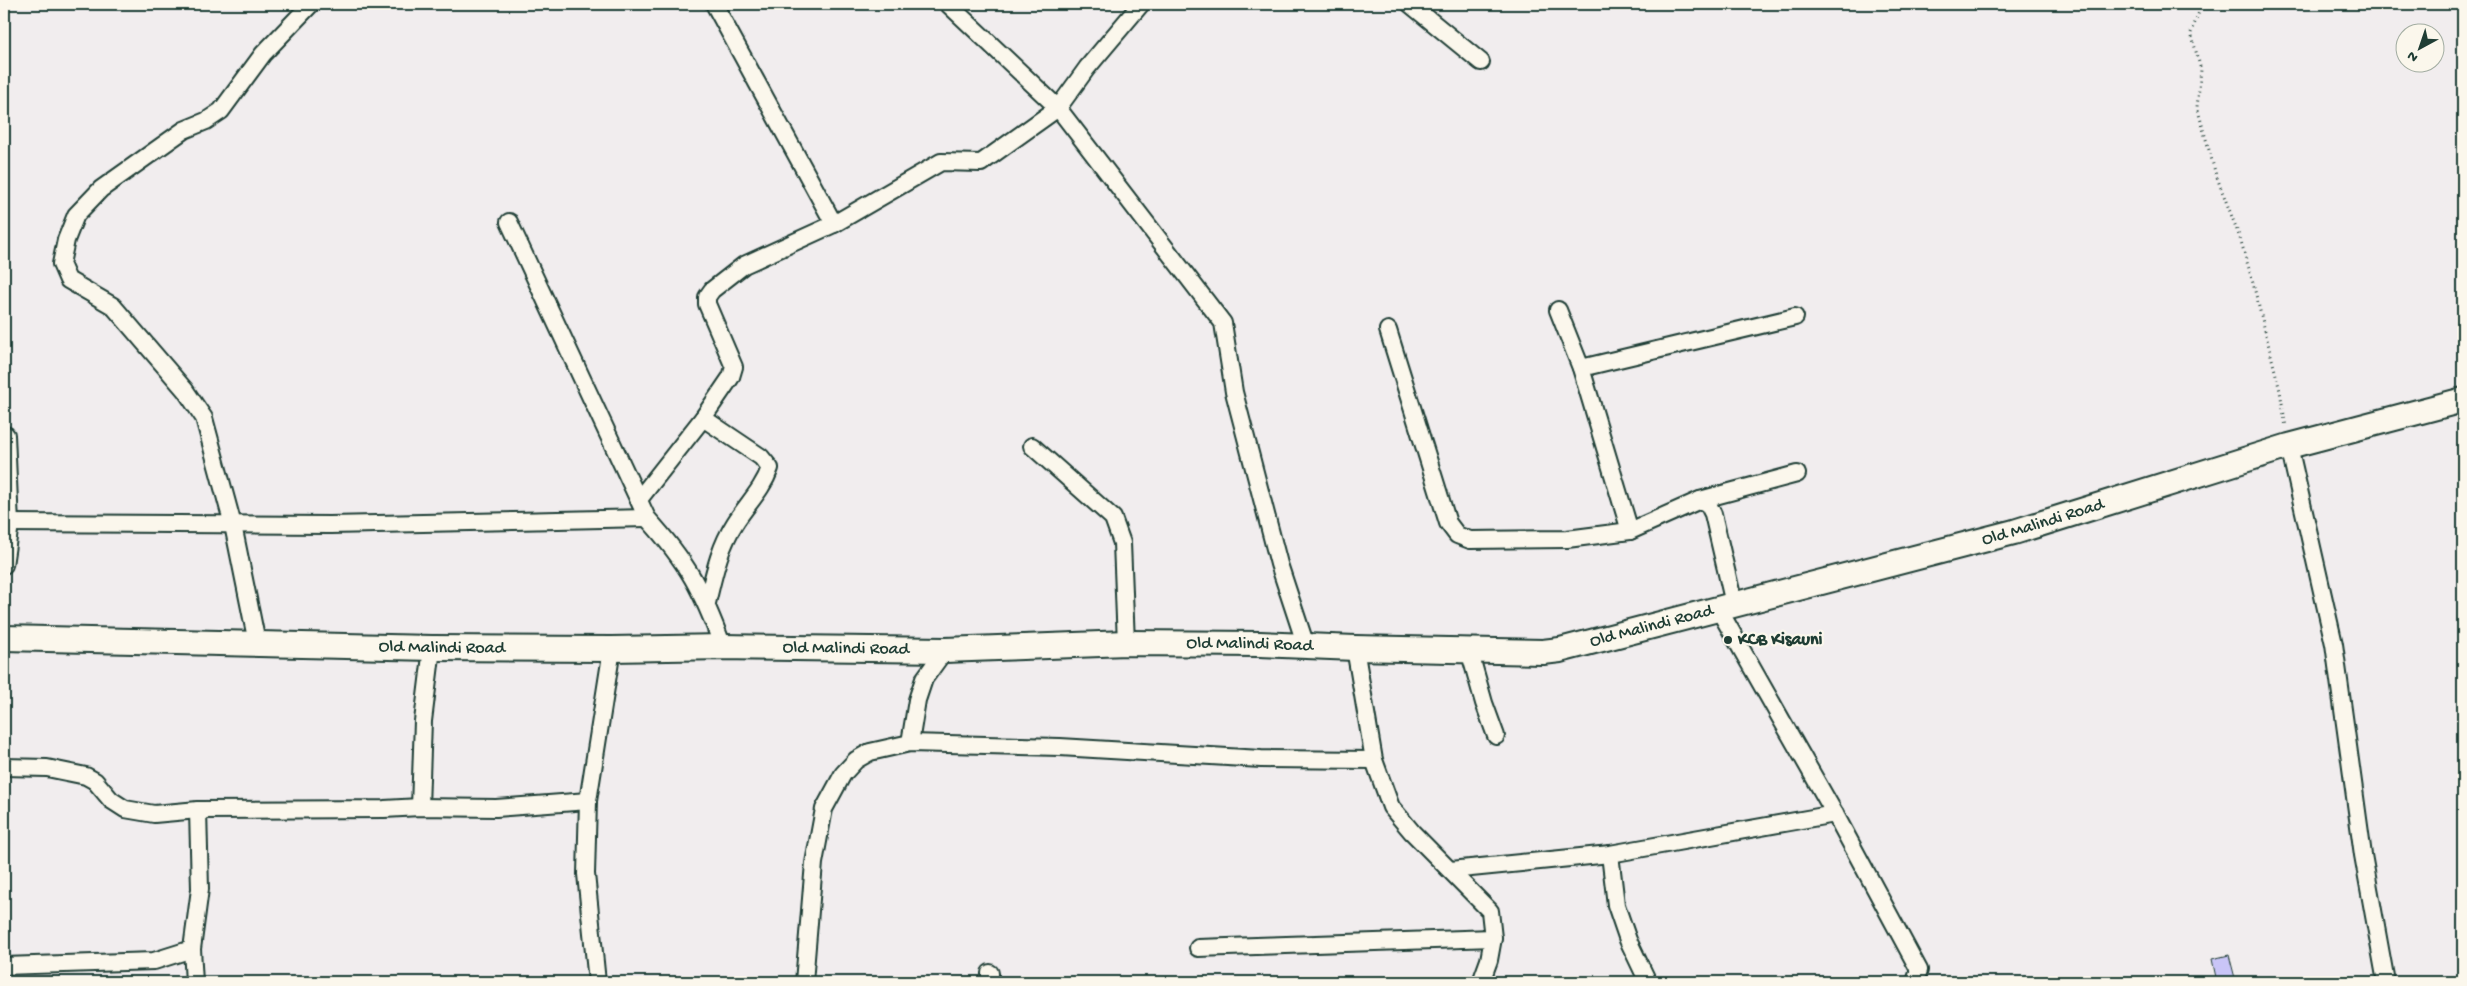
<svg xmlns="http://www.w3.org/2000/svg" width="2467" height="986" viewBox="0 0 2467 986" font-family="'Gochi Hand',sans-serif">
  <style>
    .building { fill: #c9c5f7; stroke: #1f3d34 }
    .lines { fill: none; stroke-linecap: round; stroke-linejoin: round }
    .street-casing { stroke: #1f3d34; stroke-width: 20 }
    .secondary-casing { stroke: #1f3d34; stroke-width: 28 }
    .path { stroke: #1f3d34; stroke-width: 3; stroke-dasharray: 1 4; stroke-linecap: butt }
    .street { stroke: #fbf7ec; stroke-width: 16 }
    .secondary { stroke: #fbf7ec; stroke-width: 24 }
    .poi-dot { fill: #1f3d34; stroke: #fbf7ec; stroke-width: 2 }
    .labels { text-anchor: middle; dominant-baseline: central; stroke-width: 4.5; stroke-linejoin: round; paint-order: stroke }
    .street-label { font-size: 18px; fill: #1f3d34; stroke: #fbf7ec }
    .poi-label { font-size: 18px; font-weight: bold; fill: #1f3d34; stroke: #fbf7ec; text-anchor: start }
  </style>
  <rect width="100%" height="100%" fill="#f1edee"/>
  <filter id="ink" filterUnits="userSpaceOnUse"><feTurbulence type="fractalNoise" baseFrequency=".02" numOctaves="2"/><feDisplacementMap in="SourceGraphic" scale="10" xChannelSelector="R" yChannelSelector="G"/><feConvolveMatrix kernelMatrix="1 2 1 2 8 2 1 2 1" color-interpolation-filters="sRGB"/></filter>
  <g filter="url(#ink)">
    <path class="building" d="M2229 955 2236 982H2217L2212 959Z"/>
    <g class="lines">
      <g class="street-casing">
        <g id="street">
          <path d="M714 4 834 224"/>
          <path d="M948 4 1058 108 1223 323 1234 392 1279 564 1306 646"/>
          <path d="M1410 4 1481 62"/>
          <path d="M509 222 647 518C688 563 702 590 723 647"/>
          <path d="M1558 310 1581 368 1630 531"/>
          <path d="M1388 330 1448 523 1457 535 1470 540 1567 539 1630 531 1700 500 1708 504 1713 514 1734 604"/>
          <path d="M1581 368 1795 317"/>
          <path d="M703 418 761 457 770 468C763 489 747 504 735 523 719 548 714 574 707 603"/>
          <path d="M1032 446 1113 518 1122 543 1126 643"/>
          <path d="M2289 446 2334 644 2363 855 2386 982"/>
          <path d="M640 498 703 418 731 377 734 367 707 304V297L712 290 744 265 834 224 941 162 981 163 1058 108 1087 68 1141 4"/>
          <path d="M1700 500 1797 474"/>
          <path d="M4 523 330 525 647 518"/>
          <path d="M4 565 10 524 6 435"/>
          <path d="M1718 608 1835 814 1919 970 1915 982"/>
          <path d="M257 643 233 525 204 418 185 390 113 306 68 280 61 264 66 240 76 215 101 189 184 130 206 121 221 111 263 54 311 4"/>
          <path d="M1355 648 1374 760 1391 807 1412 832 1490 911 1493 938 1489 960 1481 982"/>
          <path d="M1469 650 1484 703 1496 736"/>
          <path d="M910 743 917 700 924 679 945 650"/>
          <path d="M4 767 47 768 86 776 95 781 111 800 125 809 154 814 198 810 384 809 420 807 496 808 588 801"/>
          <path d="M420 807 423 721 432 648"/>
          <path d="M1610 854 1616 905 1628 940 1648 982"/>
          <path d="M1451 870 1610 854 1835 814"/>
          <path d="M1198 948 1493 938"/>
          <path d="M4 966 154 961 192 949"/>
          <path d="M990 973V982"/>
          <path d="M194 982 192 949 200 889 198 810"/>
          <path d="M597 982 586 874 588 801 612 649"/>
          <path d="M804 982 814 863 824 809 843 774 856 760 870 752 910 743 1060 747 1261 759 1374 760"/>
        </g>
      </g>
      <g class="secondary-casing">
        <g id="secondary">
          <path id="s1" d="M4 638 432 648 612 649 723 647 945 650 1126 643 1260 644 1355 648 1543 652 1560 650 2014 532 2289 446 2463 400"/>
        </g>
      </g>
      <path class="path" d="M2202 4 2191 33 2201 70 2197 107 2216 175 2240 238 2253 283 2280 391 2286 427"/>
      <use href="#street" class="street"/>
      <use href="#secondary" class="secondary"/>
    </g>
  </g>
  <circle class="poi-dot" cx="1728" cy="640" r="5"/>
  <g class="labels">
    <g class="street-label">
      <text stroke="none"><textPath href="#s1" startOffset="2056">Old Malindi Road</textPath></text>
      <text stroke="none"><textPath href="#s1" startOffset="1651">Old Malindi Road</textPath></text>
      <text stroke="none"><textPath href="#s1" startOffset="1246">Old Malindi Road</textPath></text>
      <text stroke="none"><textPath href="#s1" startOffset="438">Old Malindi Road</textPath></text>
      <text stroke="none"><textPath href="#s1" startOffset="842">Old Malindi Road</textPath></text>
    </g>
    <g class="poi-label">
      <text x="1738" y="640">KCB Kisauni</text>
    </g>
  </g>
  <rect width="2467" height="986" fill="none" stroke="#fbf7ec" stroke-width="20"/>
  <rect x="10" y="10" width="2447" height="966" fill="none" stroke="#1f3d34" stroke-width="2" filter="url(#ink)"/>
  <g transform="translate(2420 48) rotate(220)"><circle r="24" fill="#fbf7ec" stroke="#a3ada2"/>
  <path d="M0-4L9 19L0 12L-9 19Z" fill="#1f3d34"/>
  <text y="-8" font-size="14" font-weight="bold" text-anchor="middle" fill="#1f3d34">N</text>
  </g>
</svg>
